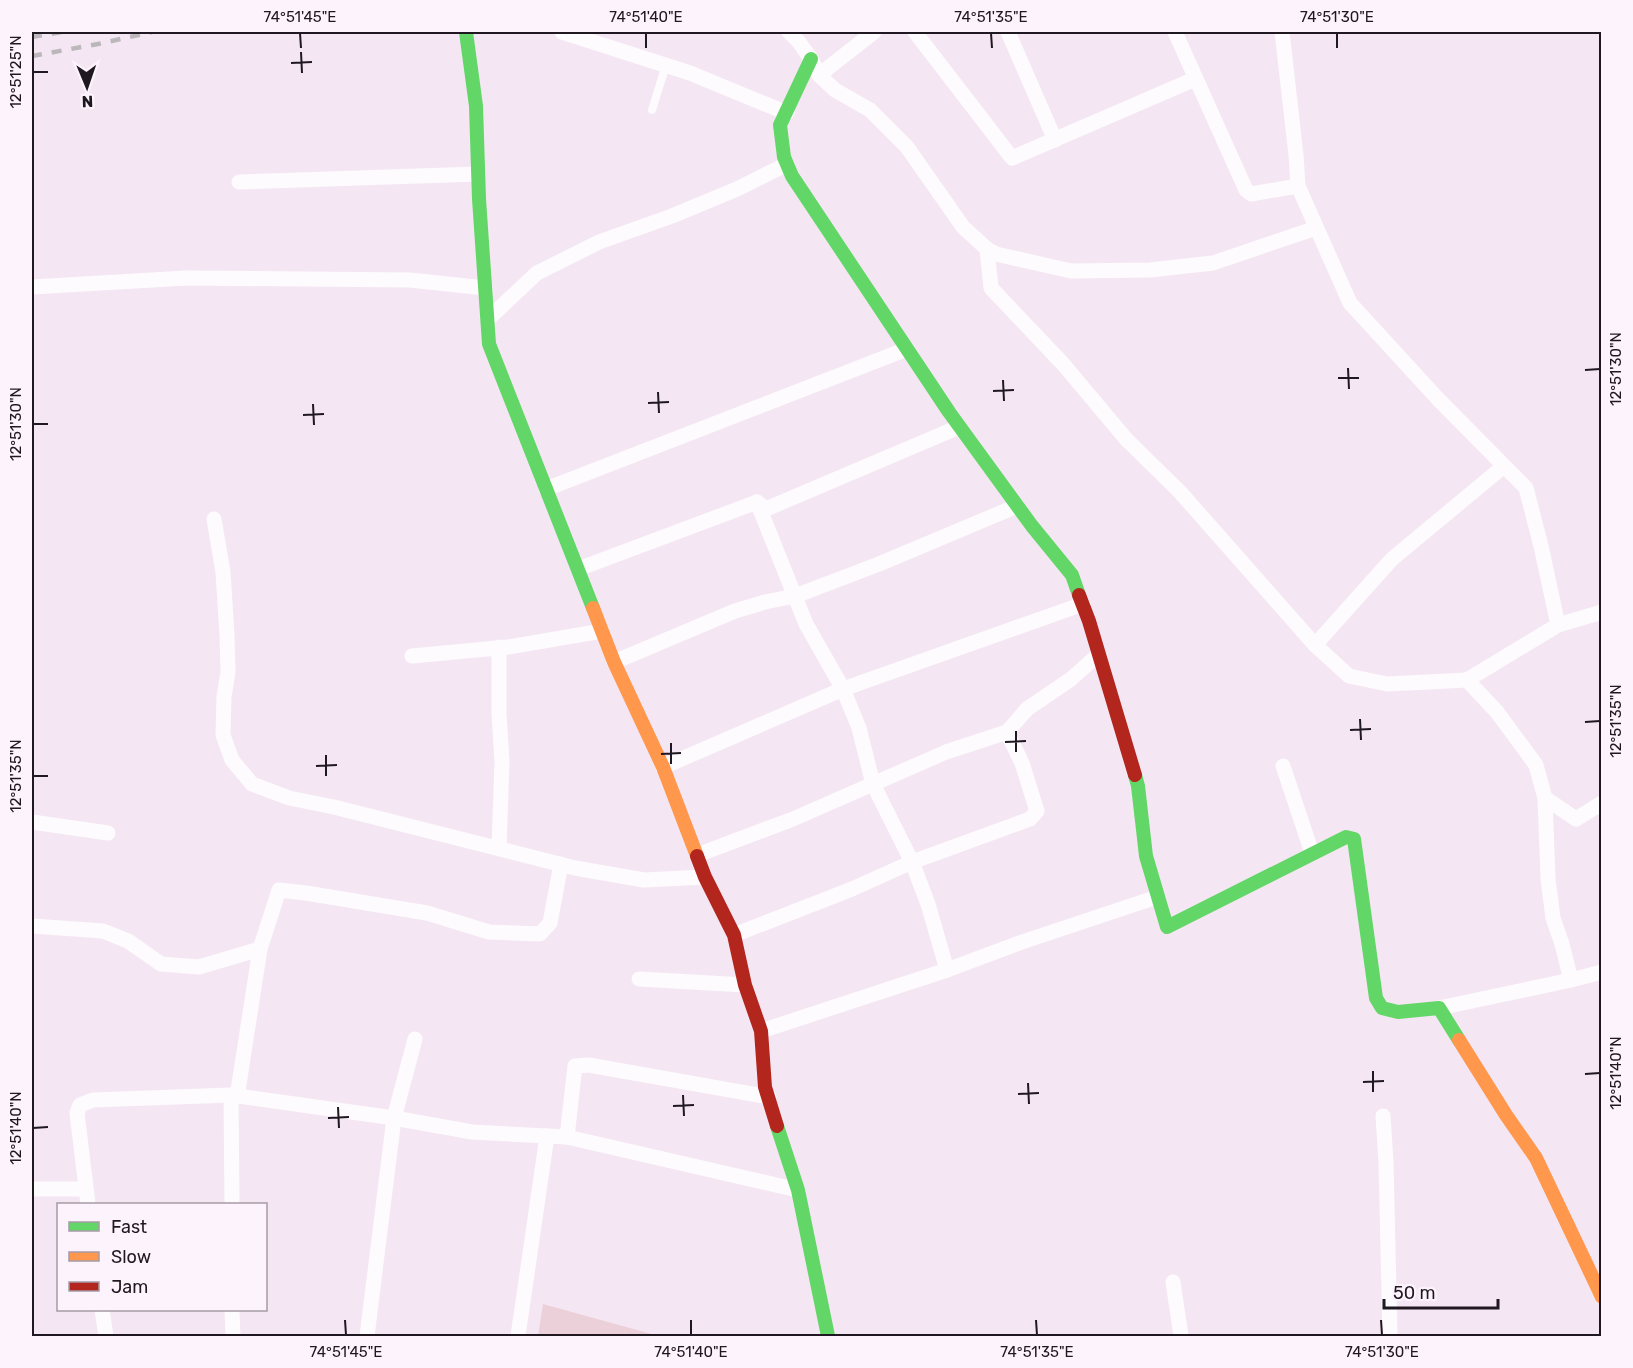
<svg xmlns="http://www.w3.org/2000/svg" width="1633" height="1368" viewBox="0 0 1633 1368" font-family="Rubik,sans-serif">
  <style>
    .green { fill: #ecd0d9 }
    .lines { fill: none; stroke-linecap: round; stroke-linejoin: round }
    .lane { stroke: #fdfbfd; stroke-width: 8 }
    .street { stroke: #fdfbfd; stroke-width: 15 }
    .fast { stroke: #63d668; stroke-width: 14 }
    .slow { stroke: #ff974d; stroke-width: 14 }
    .jam { stroke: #b3261e; stroke-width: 14 }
    .rail { stroke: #bbb7bb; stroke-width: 4.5; stroke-dasharray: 10 10; stroke-linecap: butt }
    .ticks { fill: none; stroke: #201820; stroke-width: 2 }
    .neatline { fill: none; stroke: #201820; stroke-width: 2 }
    .ticks-label { font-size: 15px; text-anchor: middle; fill: #201820 }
  </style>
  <rect width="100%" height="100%" fill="#f4e7f3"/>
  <path class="green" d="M543 1304 659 1336H538Z"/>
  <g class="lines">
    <path class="lane" d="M652 110 666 65"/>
    <g class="street">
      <path d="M562 32 690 73 787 113"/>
      <path d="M789 32 799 42 811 59 819 75 835 90 870 110 907 147 963 227 987 249 996 254 1071 271 1150 270 1213 263 1316 228"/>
      <path d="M915 32 1012 158 1195 79"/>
      <path d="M1008 32 1055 140"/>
      <path d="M1175 32 1246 190 1251 194 1298 186"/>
      <path d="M1282 32 1296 155 1298 186 1350 303 1438 399 1526 488 1541 546 1558 625 1602 612"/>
      <path d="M819 75 874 32"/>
      <path d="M239 182 478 174"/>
      <path d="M987 249 991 288 1064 365 1126 439 1180 492 1315 645 1349 676 1387 684 1467 680 1497 712 1536 765 1545 798 1548 879 1553 918 1562 944 1571 980"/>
      <path d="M32 287 186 278 410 280 485 288"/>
      <path d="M488 319 537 273 599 242 672 216 737 189 787 164"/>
      <path d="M546 489 907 349"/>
      <path d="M757 502 806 624 843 689 859 728 873 784 912 862 928 904 947 970"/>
      <path d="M757 502 766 509 959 427"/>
      <path d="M214 519 223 572 227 635 228 672 224 697 223 735 232 760 252 784 289 798 334 807 575 868 644 880 705 877"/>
      <path d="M578 569 757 502"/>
      <path d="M1315 645 1392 559 1504 466"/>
      <path d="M499 647V713L502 762 499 848"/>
      <path d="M412 656 508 647 602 631"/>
      <path d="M614 662 735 611 765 602 795 596 879 564 1017 506"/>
      <path d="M1467 680 1558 625"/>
      <path d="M1283 766 1312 853"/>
      <path d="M663 767 843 689 1083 604"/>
      <path d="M1545 798 1576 819 1602 803"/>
      <path d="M32 822 108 833"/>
      <path d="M697 855 793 819 946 752 1007 732 1027 709 1071 679 1098 655"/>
      <path d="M32 926 103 931 128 941 161 964 199 967 260 949"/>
      <path d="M734 935 852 889 912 862 1030 819 1037 811 1022 763 1007 732"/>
      <path d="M639 979 745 985"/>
      <path d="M1439 1008 1571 980 1602 972"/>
      <path d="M761 1031 947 970 1022 942 1157 897"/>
      <path d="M231 1095 232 1204"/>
      <path d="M237 1097 260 949 279 890 306 893 427 913 489 932 540 934 550 923 561 864"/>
      <path d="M1383 1116 1386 1162 1390 1336"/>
      <path d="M567 1137 575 1066 589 1065 769 1097"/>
      <path d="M32 1189H86"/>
      <path d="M88 1204 77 1113 80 1105 93 1100 231 1095 394 1118 472 1132 567 1137 798 1190"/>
      <path d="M1173 1282 1181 1336"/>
      <path d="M102 1310 106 1336"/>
      <path d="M232 1310 233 1336"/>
      <path d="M367 1336 394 1118 415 1039"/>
      <path d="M518 1336 547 1136"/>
    </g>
    <g class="fast">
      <path d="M466 32 476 106 479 199 489 344 593 608"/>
      <path d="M811 59 780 125 784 157 792 176 949 412 1032 526 1072 575 1079 595"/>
      <path d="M1135 775 1138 786 1146 856 1167 927 1346 837 1354 839 1376 998 1382 1008 1398 1012 1439 1008 1459 1040"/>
      <path d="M777 1126 798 1190 828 1336"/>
    </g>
    <g class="slow">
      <path d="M593 608 614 662 663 767 697 856"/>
      <path d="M1459 1040 1506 1115 1536 1158 1602 1297"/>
    </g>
    <g class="jam">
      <path d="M1079 595 1089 621 1135 775"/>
      <path d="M697 856 705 877 734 935 745 985 761 1031 765 1087 777 1126"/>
    </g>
    <g class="rail">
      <path d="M32 37 62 32"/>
      <path d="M32 56 98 44 152 32"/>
    </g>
  </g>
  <path class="ticks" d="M300 33 301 48M646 33V48M991 33 992 48M1337 33V48M301 52 302 73M291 63 312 62M33 72H48M1348 368 1349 389M1585 370 1600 369M1338 378H1359M1003 380 1004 401M993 391 1014 390M658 392 659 413M648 403 669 402M313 404 314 425M303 415 324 414M33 424H48M1360 719 1361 740M1585 722 1600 721M1350 730 1371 729M1016 731V752M1005 742 1026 741M671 743V764M661 754 681 753M326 755V776M316 766 337 765M33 776H48M1373 1071V1092M1585 1074 1600 1073M1363 1082 1384 1081M1028 1083 1029 1104M1018 1094 1039 1093M683 1095 684 1116M673 1106 694 1105M338 1107 339 1128M328 1118 349 1117M33 1128 48 1127M345 1320 346 1335M691 1320V1335M1036 1320 1037 1335M1381 1320 1382 1335"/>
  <rect width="1633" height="1368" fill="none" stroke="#fdf3fd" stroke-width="66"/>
  <rect x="57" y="1203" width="210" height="108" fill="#fdf3fd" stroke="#a59ba5" stroke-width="1.5"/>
  <rect x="69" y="1222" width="30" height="9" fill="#63d668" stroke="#a59ba5" stroke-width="1.5"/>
  <text x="111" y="1233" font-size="18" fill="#201820">Fast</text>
  <rect x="69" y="1252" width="30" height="9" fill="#ff974d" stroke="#a59ba5" stroke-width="1.5"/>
  <text x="111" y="1263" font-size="18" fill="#201820">Slow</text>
  <rect x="69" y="1282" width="30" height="9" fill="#b3261e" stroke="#a59ba5" stroke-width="1.5"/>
  <text x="111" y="1293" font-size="18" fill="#201820">Jam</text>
  <g transform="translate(87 87) rotate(178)" stroke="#fdf3fd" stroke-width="4.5" paint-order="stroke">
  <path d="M0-4.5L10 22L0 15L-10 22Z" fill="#201820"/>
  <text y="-9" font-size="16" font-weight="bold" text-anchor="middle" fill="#201820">N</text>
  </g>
  <path d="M1384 1299v9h114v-9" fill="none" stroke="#201820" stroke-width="3"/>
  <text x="1393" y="1299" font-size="18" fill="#201820" stroke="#fdf3fd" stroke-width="4.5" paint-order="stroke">50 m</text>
  <rect x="33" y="33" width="1567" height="1302" class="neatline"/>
  <g class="ticks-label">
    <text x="300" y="22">74°51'45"E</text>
    <text x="646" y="22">74°51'40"E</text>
    <text x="991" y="22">74°51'35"E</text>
    <text x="1337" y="22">74°51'30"E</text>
    <text transform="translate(16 72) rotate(-90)" y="5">12°51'25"N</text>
    <text transform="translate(1616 369) rotate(-90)" y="5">12°51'30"N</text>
    <text transform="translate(16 424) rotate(-90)" y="5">12°51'30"N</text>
    <text transform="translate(1616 721) rotate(-90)" y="5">12°51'35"N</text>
    <text transform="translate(16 776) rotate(-90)" y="5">12°51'35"N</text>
    <text transform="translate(1616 1073) rotate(-90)" y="5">12°51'40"N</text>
    <text transform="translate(16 1128) rotate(-90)" y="5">12°51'40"N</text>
    <text x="346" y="1357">74°51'45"E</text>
    <text x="691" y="1357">74°51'40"E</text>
    <text x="1037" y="1357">74°51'35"E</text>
    <text x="1382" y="1357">74°51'30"E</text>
  </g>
</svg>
